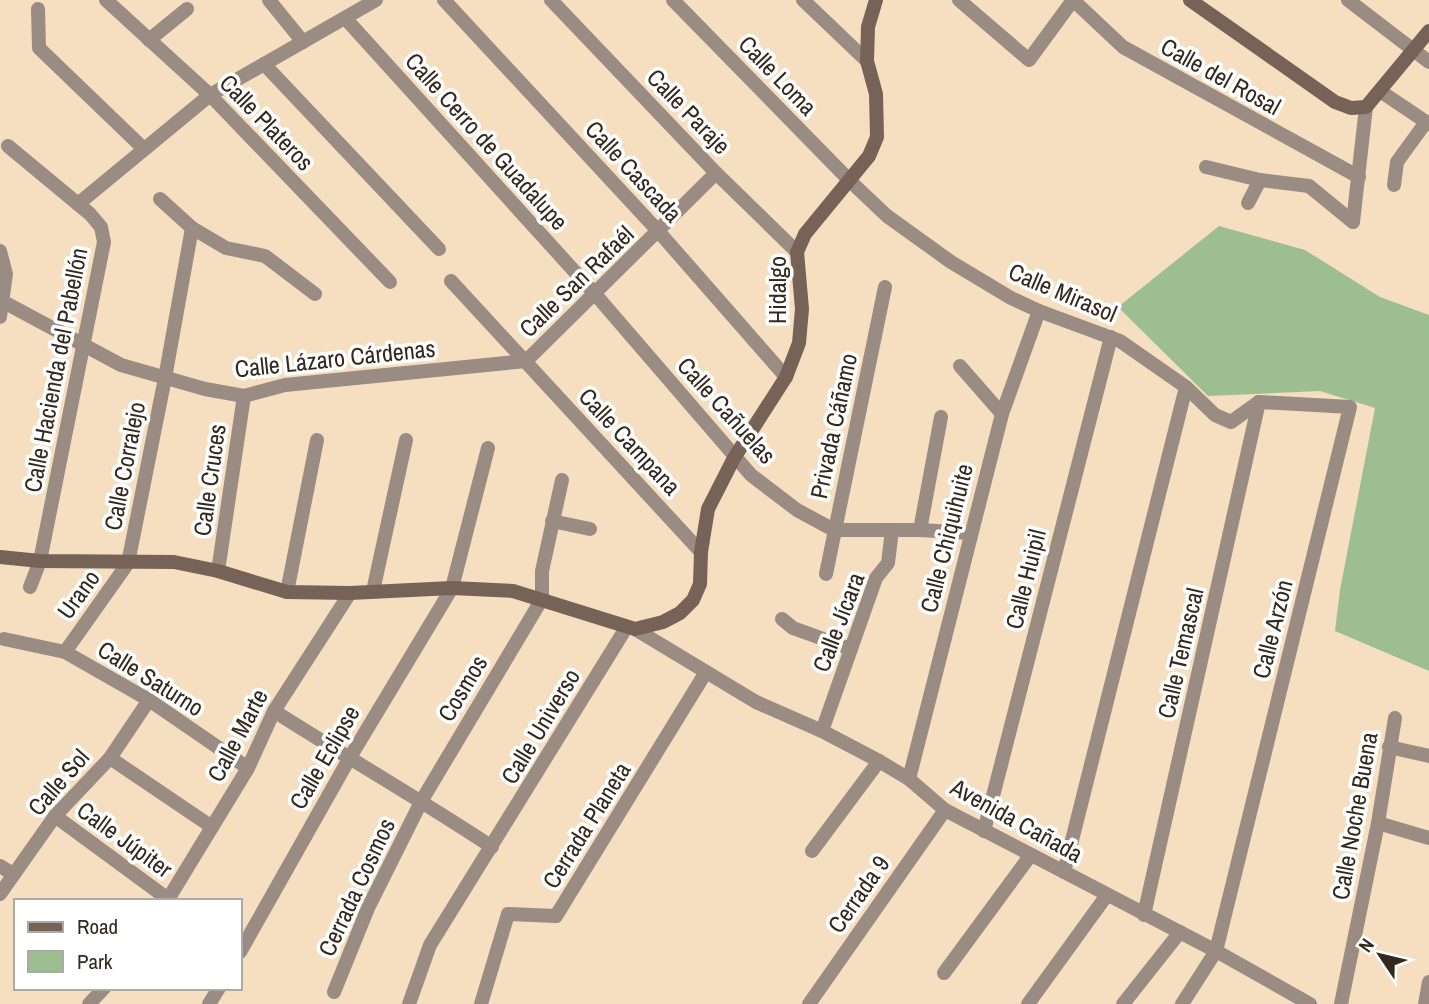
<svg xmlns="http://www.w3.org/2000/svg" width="1429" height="1004" viewBox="0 0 1429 1004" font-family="'Archivo Narrow',sans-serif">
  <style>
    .green { fill: #9dbe91 }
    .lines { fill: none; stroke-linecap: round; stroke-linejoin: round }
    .street { stroke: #9a8c83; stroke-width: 14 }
    .secondary { stroke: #766256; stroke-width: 14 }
    .labels { text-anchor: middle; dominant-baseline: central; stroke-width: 7; stroke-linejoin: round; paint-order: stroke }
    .street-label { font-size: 24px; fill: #32291e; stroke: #fff }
  </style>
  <rect width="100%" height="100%" fill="#f5dfc0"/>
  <path class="green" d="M1219 226 1305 250 1380 297 1429 315V671L1335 631 1340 590 1375 408 1320 391 1208 396 1118 307Z"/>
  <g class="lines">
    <g class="street">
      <path d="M106 0 210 95 390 282"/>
      <path d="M269 0 303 42"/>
      <path d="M444 0 659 232 786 377"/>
      <path d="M551 0 716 173 797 252"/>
      <path d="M673 0 850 181 887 216 951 262 1011 298 1039 311 1120 341 1186 387 1215 415 1231 422 1259 402"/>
      <path d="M803 0 867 61"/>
      <path d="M959 0 1029 60 1073 0"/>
      <path d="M1073 0 1123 47 1359 177"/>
      <path d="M1348 0 1429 62"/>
      <path d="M38 9 39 48 144 149"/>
      <path d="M345 18 595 294 751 475 797 510 834 530H920L970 533"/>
      <path d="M149 40 187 9"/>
      <path d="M264 64 439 249"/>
      <path d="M1380 91 1429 124"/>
      <path d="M8 146 90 214 101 227 104 242 40 561 30 587"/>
      <path d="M1206 167 1260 180 1309 186 1353 222"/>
      <path d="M1394 185 1397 162 1426 122"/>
      <path d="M160 199 192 228 226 248 265 256 315 294"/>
      <path d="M1248 203 1260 180"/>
      <path d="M78 204 210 95 376 0"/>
      <path d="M1353 222 1366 107"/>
      <path d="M0 251 6 274 0 317"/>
      <path d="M451 281 701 552"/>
      <path d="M0 300 121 365 205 389 244 396 285 385 526 361"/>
      <path d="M526 361 716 173"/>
      <path d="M960 366 1002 414"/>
      <path d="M552 521 590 529"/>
      <path d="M920 530 941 417"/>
      <path d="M218 571 244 396"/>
      <path d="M826 574 885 287"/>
      <path d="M373 591 406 440"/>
      <path d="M287 592 317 440"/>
      <path d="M782 619 793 628 851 649"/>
      <path d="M635 629 756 702 822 731 879 761 909 779 945 810 1216 951 1310 1004"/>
      <path d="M4 639 65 652 149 700 248 768"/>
      <path d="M65 652 128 563 165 378 192 228"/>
      <path d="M274 711C346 757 421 800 492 847"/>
      <path d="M822 731 876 578 888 563 892 530"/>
      <path d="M1389 747 1429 756"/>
      <path d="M110 758 212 827"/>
      <path d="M909 779 1002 414 1039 311"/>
      <path d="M55 816 168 899"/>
      <path d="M1378 823 1429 838"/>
      <path d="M984 831 1111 337"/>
      <path d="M812 851 879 761"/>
      <path d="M0 866 13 874"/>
      <path d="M1064 872 1186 387"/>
      <path d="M0 894 55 816 110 758 149 700"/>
      <path d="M167 901 248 768 274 711 350 593"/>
      <path d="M1144 915 1259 402"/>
      <path d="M240 952 349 759 452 588 488 448"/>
      <path d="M944 973 1030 856"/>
      <path d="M334 992 368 908 422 800 542 599V571L562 480"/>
      <path d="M89 1004 104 988"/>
      <path d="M209 1004 219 988"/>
      <path d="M409 1004 430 945 626 628"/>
      <path d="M481 1004 508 914 556 916 706 672"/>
      <path d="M809 1004 945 810"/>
      <path d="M1028 1004 1107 895"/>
      <path d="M1123 1004 1180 932"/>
      <path d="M1182 1004 1216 951 1350 407 1259 402"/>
      <path d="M1341 1004 1378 823 1395 718"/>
      <path d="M1425 1004 1429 982"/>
    </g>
    <g class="secondary">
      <path d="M1190 0 1335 102 1351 108 1366 107 1429 31"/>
      <path d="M0 557 40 561 174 562 218 571 287 592 350 593 452 588 513 591 635 629 663 622 680 613 693 600 700 584 701 552 708 509 734 458 786 377 799 343 802 309 797 252 805 234 869 156 877 137 876 94 867 61 868 27 876 0"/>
    </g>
  </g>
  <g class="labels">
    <g class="street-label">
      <text transform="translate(778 75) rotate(46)">Calle Loma</text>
      <text transform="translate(1221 76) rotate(29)">Calle del Rosal</text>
      <text transform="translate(689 111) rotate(46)">Calle Paraje</text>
      <text transform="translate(267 122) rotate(46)">Calle Plateros</text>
      <text transform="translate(487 141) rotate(48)">Calle Cerro de Guadalupe</text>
      <text transform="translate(634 171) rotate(47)">Calle Cascada</text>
      <text transform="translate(576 281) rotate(-44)">Calle San Rafaél</text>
      <text transform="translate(777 290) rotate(-90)">Hidalgo</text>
      <text transform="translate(1063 292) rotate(23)">Calle Mirasol</text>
      <text transform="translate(335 358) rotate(-6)">Calle Lázaro Cárdenas</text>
      <text transform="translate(55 370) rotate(-79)">Calle Hacienda del Pabellón</text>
      <text transform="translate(727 410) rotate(48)">Calle Cañuelas</text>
      <text transform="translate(833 426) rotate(-78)">Privada Cáñamo</text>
      <text transform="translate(630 441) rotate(47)">Calle Campana</text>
      <text transform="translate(124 466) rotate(-79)">Calle Corralejo</text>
      <text transform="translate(209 480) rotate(-82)">Calle Cruces</text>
      <text transform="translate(946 538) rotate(-76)">Calle Chiquihuite</text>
      <text transform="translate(1025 579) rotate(-76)">Calle Huipil</text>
      <text transform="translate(78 594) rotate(-54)">Urano</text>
      <text transform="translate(838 622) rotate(-69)">Calle Jícara</text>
      <text transform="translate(1272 629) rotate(-76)">Calle Arzón</text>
      <text transform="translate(1180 653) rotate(-77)">Calle Temascal</text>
      <text transform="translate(151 678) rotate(32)">Calle Saturno</text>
      <text transform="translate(462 688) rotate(-59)">Cosmos</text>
      <text transform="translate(540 726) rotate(-59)">Calle Universo</text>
      <text transform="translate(237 735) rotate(-62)">Calle Marte</text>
      <text transform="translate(324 757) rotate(-60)">Calle Eclipse</text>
      <text transform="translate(58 782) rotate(-49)">Calle Sol</text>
      <text transform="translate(1354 816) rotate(-80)">Calle Noche Buena</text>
      <text transform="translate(1017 820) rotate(29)">Avenida Cañada</text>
      <text transform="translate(586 825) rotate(-58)">Cerrada Planeta</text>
      <text transform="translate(125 839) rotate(36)">Calle Júpiter</text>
      <text transform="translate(356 887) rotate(-65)">Cerrada Cosmos</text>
      <text transform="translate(858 894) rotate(-55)">Cerrada 9</text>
    </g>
  </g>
  <rect x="14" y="899" width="228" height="91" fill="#ffffff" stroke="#ada9a5" stroke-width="2"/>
  <rect x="28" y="922" width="35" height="10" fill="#766256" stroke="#ada9a5" stroke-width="2"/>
  <text x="77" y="934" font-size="21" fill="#32291e">Road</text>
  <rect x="28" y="951" width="35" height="21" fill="#9dbe91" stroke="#ada9a5" stroke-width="2"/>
  <text x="77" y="969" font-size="21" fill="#32291e">Park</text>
  <g transform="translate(1380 955) rotate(305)" stroke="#ffffff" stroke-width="5" paint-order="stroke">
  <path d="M0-5L12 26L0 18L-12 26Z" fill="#32291e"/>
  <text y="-10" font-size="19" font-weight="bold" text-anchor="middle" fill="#32291e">N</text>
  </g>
</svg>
